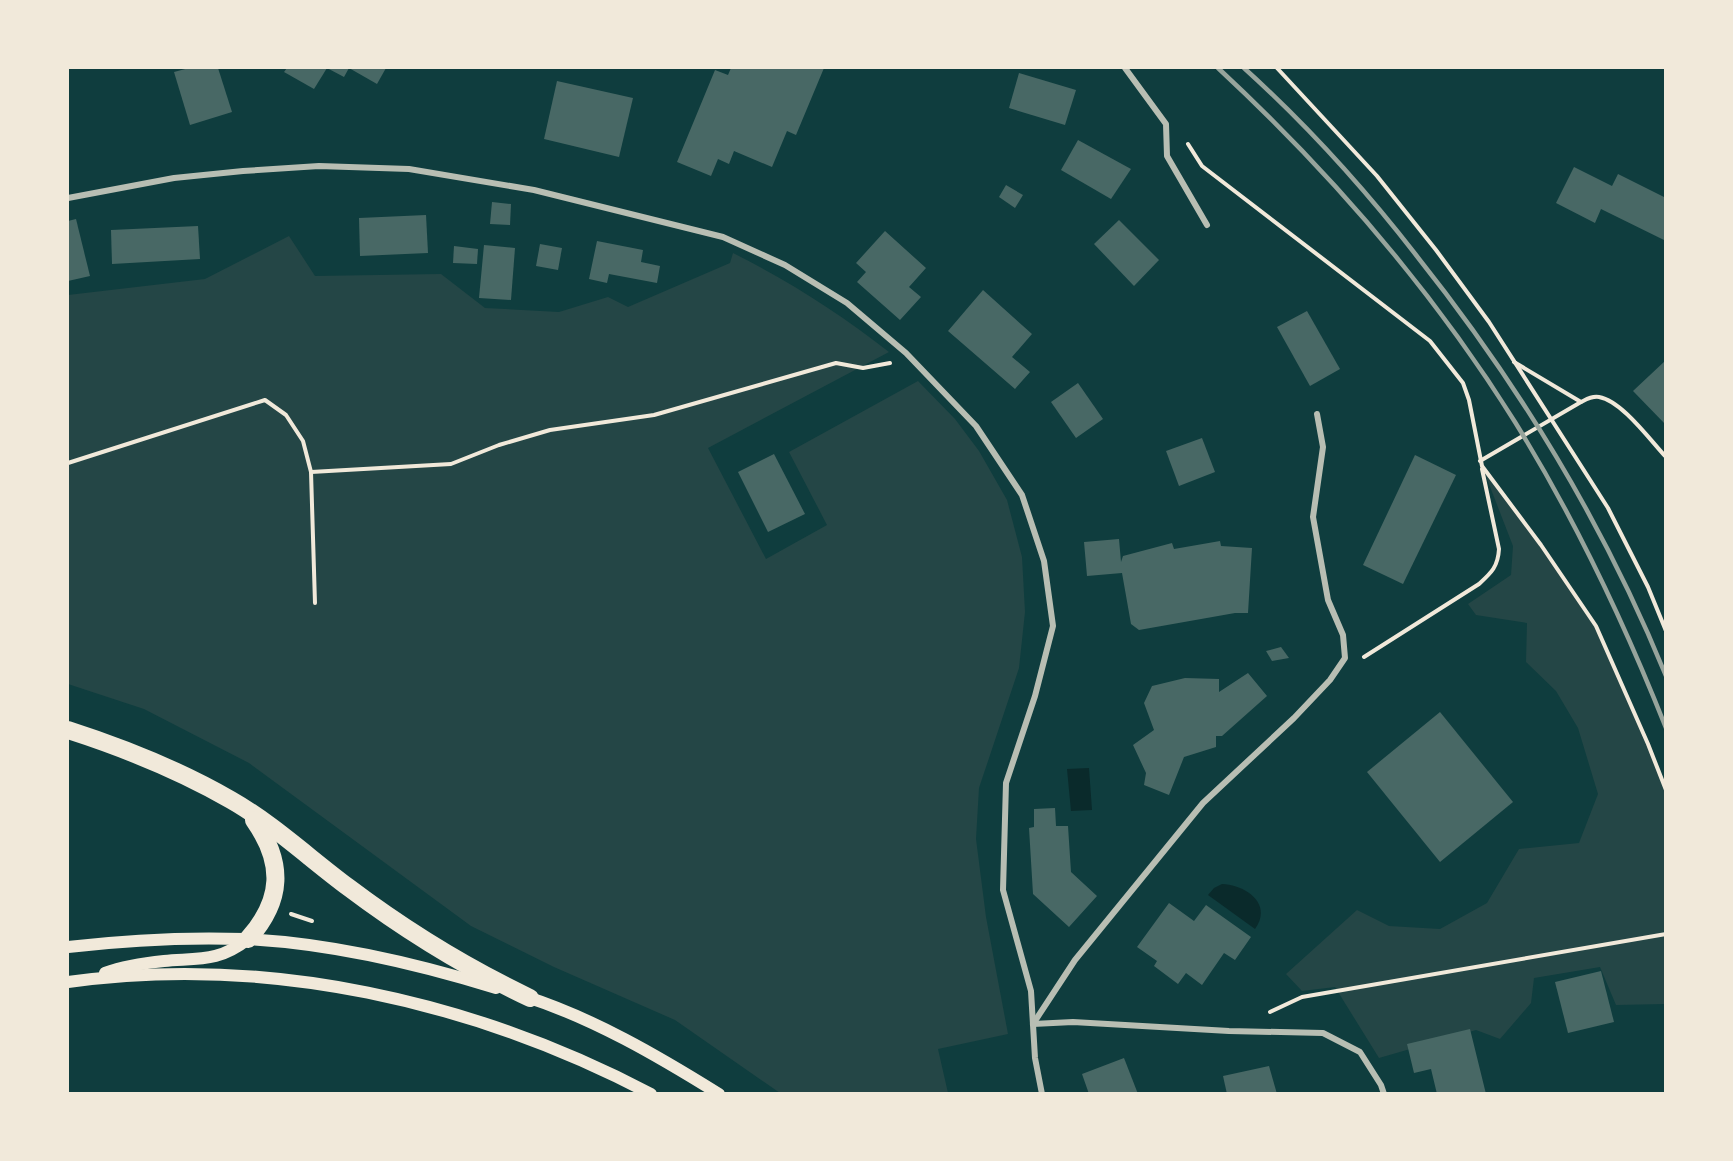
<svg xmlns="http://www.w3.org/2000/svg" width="1733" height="1161" viewBox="0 0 1733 1161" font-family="'Asap Condensed',sans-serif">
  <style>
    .green { fill: #244646 }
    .water { fill: #0a2a2b }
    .building { fill: #486865 }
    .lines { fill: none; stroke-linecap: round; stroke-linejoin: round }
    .path { stroke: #f1e9da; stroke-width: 4 }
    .minor { stroke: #b8beb3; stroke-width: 6 }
    .secondary { stroke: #f1e9da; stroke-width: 12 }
    .motorway { stroke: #f1e9da; stroke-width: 18 }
    .rail { stroke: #97a49c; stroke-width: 4.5 }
  </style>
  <rect width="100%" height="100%" fill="#0f3d3e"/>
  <g class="green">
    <path d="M289 236 315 276 441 274 485 308 559 312 608 297 628 307 730 263 733 253C789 281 839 313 889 352L708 448 766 559 827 525 789 452 918 381 955 419 979 451 1007 500 1022 557 1025 612 1019 668 979 788 976 839 986 917 1008 1034 938 1049 948 1093H780L675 1020 554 967 471 926 249 763 144 709 68 684V295L205 279Z"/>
    <path d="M1482 466 1541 545 1596 626 1648 744 1665 790 1666 929 1661 934 1665 936V1004L1616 1005 1600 967 1534 978 1531 1003 1500 1039 1476 1030 1379 1058 1335 987 1302 991 1286 974 1357 910 1389 926 1440 929 1487 903 1519 849 1579 843 1598 794 1578 728 1556 691 1526 662 1527 623 1476 615 1468 604 1511 575 1513 546Z"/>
  </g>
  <g class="water">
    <path d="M1089 768 1092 810 1071 811 1067 769Z"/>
    <path d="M1222 884C1246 885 1273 904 1255 929L1208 895 1214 888Z"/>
  </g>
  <g class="building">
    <path d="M189 68H218L232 112 190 125 174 72Z"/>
    <path d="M287 68H327L314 89 284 72Z"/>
    <path d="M327 68H386L377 84 349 68 344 77Z"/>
    <path d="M731 68H824L796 135 787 131 772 167 734 151 729 164 718 159 711 176 677 162 715 70 728 75Z"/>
    <path d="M1019 73 1076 90 1065 125 1009 108Z"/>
    <path d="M557 81 633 98 619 157 544 139Z"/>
    <path d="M1078 140 1131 169 1111 199 1061 170Z"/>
    <path d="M1574 167 1612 186 1618 174 1666 198V241L1601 209 1595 223 1556 203Z"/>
    <path d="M1006 185 1023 195 1015 208 999 197Z"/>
    <path d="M492 202 511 204 510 225 490 224Z"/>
    <path d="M426 215 428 253 360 256 359 218Z"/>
    <path d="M76 219 90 276 68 281V221Z"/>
    <path d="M1119 220 1159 260 1134 286 1094 244Z"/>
    <path d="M198 226 200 259 112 264 111 230Z"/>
    <path d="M885 231 926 268 909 287 921 297 900 320 857 282 866 272 856 263Z"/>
    <path d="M597 241 643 250 641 262 660 266 657 283 609 274 607 283 589 279Z"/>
    <path d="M540 244 562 248 558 270 536 266Z"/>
    <path d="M484 245 515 248 511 300 479 298Z"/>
    <path d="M454 246 478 249 477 264 453 263Z"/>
    <path d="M983 290 1032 334 1012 357 1030 372 1015 389 948 331Z"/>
    <path d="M1307 311 1340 369 1310 386 1277 327Z"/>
    <path d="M1666 360V425L1633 391Z"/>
    <path d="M1078 383 1103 419 1076 438 1051 402Z"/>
    <path d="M1202 438 1215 472 1179 486 1166 451Z"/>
    <path d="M774 454 805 514 768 532 738 472Z"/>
    <path d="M1415 455 1456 475 1403 584 1363 565Z"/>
    <path d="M1119 539 1121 562 1123 556 1172 543 1174 549 1220 541 1221 546 1252 548 1248 613H1235L1139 630 1131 624 1122 573 1087 576 1084 542Z"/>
    <path d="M1281 647 1289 658 1272 661 1266 651Z"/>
    <path d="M1248 673 1267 696 1222 736H1216V747L1184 757 1169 795 1144 785 1146 773 1133 745 1154 730 1144 703 1152 686 1185 678 1219 679V692Z"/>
    <path d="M1440 712 1513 802 1440 862 1367 772Z"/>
    <path d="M1055 808 1056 826H1068L1071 872 1097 896 1069 927 1033 894 1029 828 1034 827V809Z"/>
    <path d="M1169 903 1194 921 1206 905 1251 937 1235 960 1224 953 1202 985 1186 973 1178 984 1154 966 1157 961 1137 947Z"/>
    <path d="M1601 971 1614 1022 1568 1033 1555 982Z"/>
    <path d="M1470 1029 1486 1094H1437L1431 1069 1414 1073 1407 1044Z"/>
    <path d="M1124 1058 1138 1094H1089L1082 1074Z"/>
    <path d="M1269 1066 1277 1094H1227L1223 1076Z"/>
  </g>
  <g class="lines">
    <g class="path">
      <path d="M1277 68 1377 176 1436 250 1489 322 1608 508 1648 587 1666 631"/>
      <path d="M1188 144 1202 166 1430 341 1463 383 1469 400 1482 466 1541 545 1596 626 1648 744 1666 790"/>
      <path d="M1514 362 1581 402"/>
      <path d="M1480 461 1581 402C1587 399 1592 396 1599 397 1622 401 1650 440 1666 457"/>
      <path d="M68 463 265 400 286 415 303 441 311 472 315 603"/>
      <path d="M311 472 451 464 499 445 550 430 654 415 836 363 863 368 890 363"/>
      <path d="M1364 657 1479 584C1491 573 1498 567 1499 549L1482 469"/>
      <path d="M291 914 312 921"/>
      <path d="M1270 1012 1302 997 1666 934"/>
    </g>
    <g class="minor">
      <path d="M1125 68 1166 124 1167 156 1207 225"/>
      <path d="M68 198 174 178 243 171 319 166 409 169 534 190 723 237 785 265 847 303 906 353 976 426 1022 495 1044 561 1053 626 1035 696 1006 783 1003 890 1031 991 1035 1058 1042 1094"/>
      <path d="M1033 1024 1075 960 1203 803 1294 718 1330 680 1345 658 1343 635 1328 600 1313 517 1323 447 1317 414"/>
      <path d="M1033 1024 1073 1022 1229 1031 1323 1033 1360 1052 1381 1085 1384 1094"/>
    </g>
    <g class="secondary">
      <path d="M68 947C127 940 186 937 245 939 330 943 415 963 496 988"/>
      <path d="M105 973C124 966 144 963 164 961 199 958 219 962 248 939"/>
      <path d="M68 982C267 954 474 1001 651 1094"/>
      <path d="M524 996C593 1018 658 1056 719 1094"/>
    </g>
    <g class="motorway">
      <path d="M68 730C124 748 179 770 231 800 273 824 309 858 348 887 405 930 465 967 530 998"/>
      <path d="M248 939C283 900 284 863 254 820"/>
    </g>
    <g class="rail">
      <path d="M1218 68C1331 173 1433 291 1515 422 1575 519 1624 622 1666 728"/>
      <path d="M1244 68C1307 125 1364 188 1416 255 1518 383 1604 524 1666 676"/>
    </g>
  </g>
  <rect width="1733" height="1161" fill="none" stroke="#f1e9da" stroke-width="138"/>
</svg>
